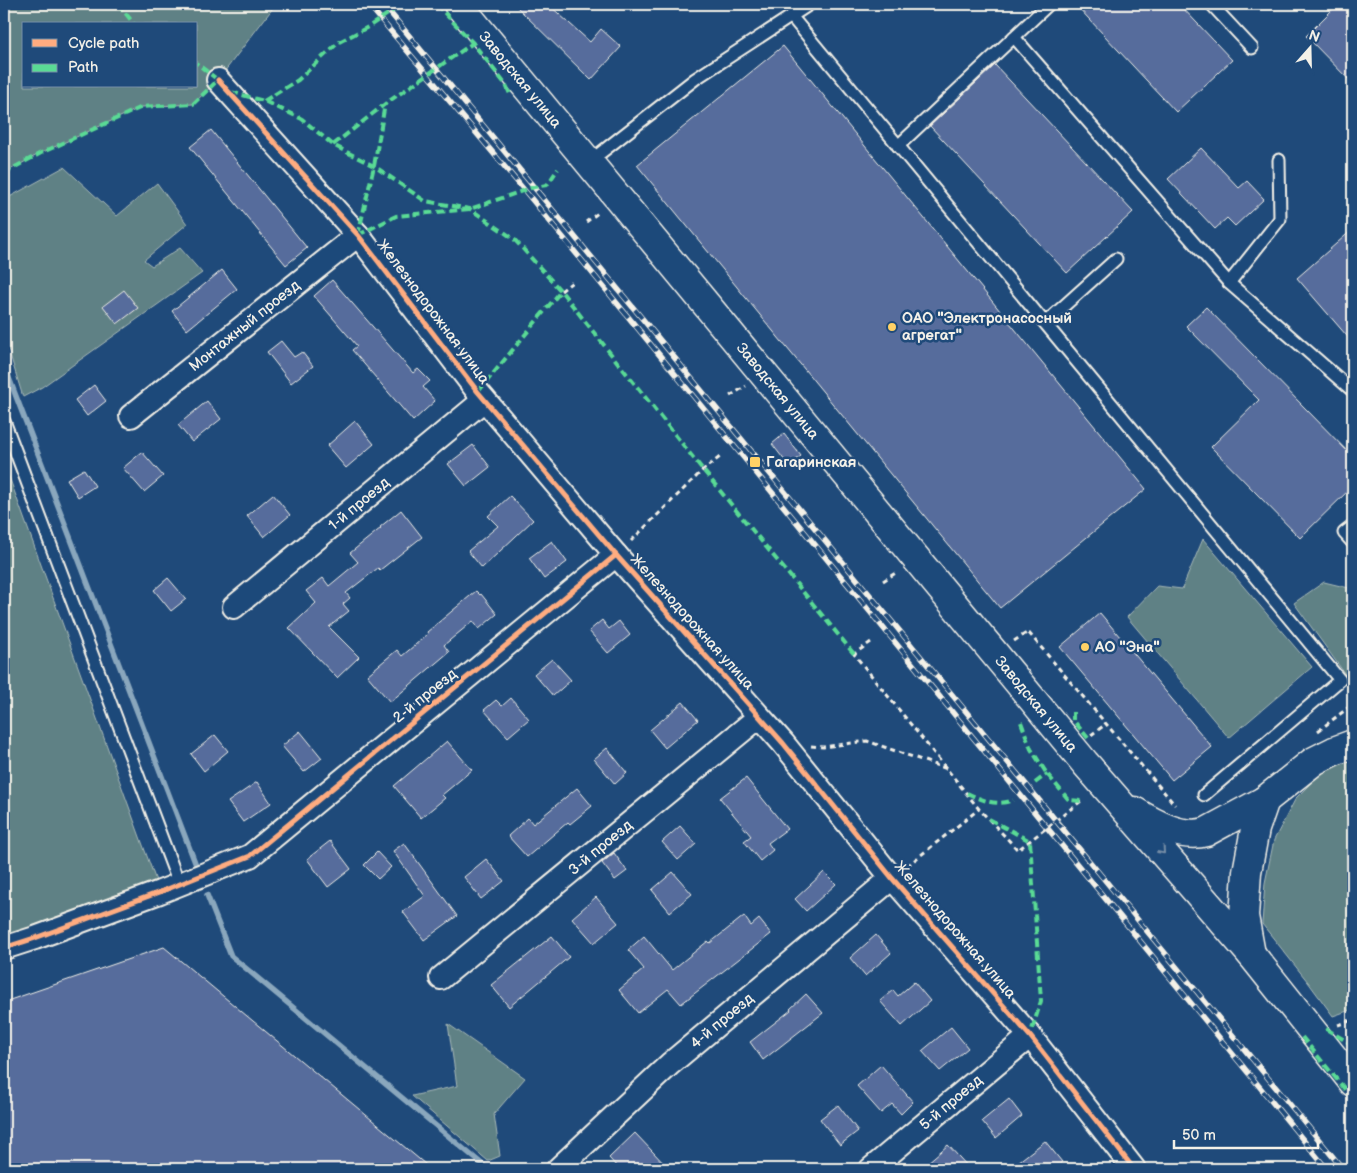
<svg xmlns="http://www.w3.org/2000/svg" width="1357" height="1173" viewBox="0 0 1357 1173" font-family="'Balsamiq Sans',sans-serif">
  <style>
    .green { fill: #5e8185; stroke: #a9b9b6; fill-rule: evenodd }
    .lines { fill: none; stroke-linecap: round; stroke-linejoin: round }
    .stream { stroke: #8aa7bd; stroke-width: 5.5 }
    .building { fill: #566c9c; stroke: #f4f1e8 }
    .service-casing { stroke: #f4f1e8; stroke-width: 15 }
    .minor-casing { stroke: #f4f1e8; stroke-width: 26 }
    .tertiary-casing { stroke: #f4f1e8; stroke-width: 31 }
    .secondary-casing { stroke: #f4f1e8; stroke-width: 31 }
    .path { stroke: #f4f1e8; stroke-width: 3; stroke-dasharray: 5 4; stroke-linecap: butt }
    .service { stroke: #1f4a7a; stroke-width: 11 }
    .minor { stroke: #1f4a7a; stroke-width: 22 }
    .tertiary { stroke: #1f4a7a; stroke-width: 28 }
    .secondary { stroke: #1f4a7a; stroke-width: 28 }
    .rail-casing { stroke: #f4f1e8; stroke-width: 5.5 }
    .rail { stroke: #1f4a7a; stroke-width: 4; stroke-dasharray: 11; stroke-linecap: butt }
    .quiet { stroke: #5adb95; stroke-width: 4; stroke-dasharray: 8 4; stroke-linecap: butt }
    .cycleway-casing { stroke: #1f4a7a; stroke-width: 8 }
    .cycleway { stroke: #ffac80; stroke-width: 5 }
    .oneway { stroke: #748da6 }
    .poi-dot { fill: #ffd166; stroke: #1f4a7a; stroke-width: 2 }
    .labels { text-anchor: middle; dominant-baseline: central; stroke-width: 5; stroke-linejoin: round; paint-order: stroke }
    .street-label { font-size: 15px; fill: #f4f1e8; stroke: #1f4a7a }
    .poi-label { font-size: 15px; font-weight: bold; fill: #f4f1e8; stroke: #1f4a7a; text-anchor: start }
  </style>
  <rect width="100%" height="100%" fill="#1f4a7a"/>
  <filter id="ink" filterUnits="userSpaceOnUse"><feTurbulence type="fractalNoise" baseFrequency=".02" numOctaves="2"/><feDisplacementMap in="SourceGraphic" scale="10" xChannelSelector="R" yChannelSelector="G"/><feConvolveMatrix kernelMatrix="1 2 1 2 8 2 1 2 1" color-interpolation-filters="sRGB"/></filter>
  <g filter="url(#ink)">
    <g class="green">
      <path d="M4 4H276L218 80 193 104 142 107 41 153 4 173ZM24 24H196V86H24Z"/>
      <path d="M64 167 117 216 157 183 187 224 144 260 152 266 180 248 202 273 42 387 23 397 4 335V301L9 298 4 289V200Z"/>
      <path d="M4 463 160 892 4 948Z"/>
      <path d="M1203 539 1312 667 1229 738 1127 617 1157 586 1182 589Z"/>
      <path d="M1324 582 1353 589V685L1294 603Z"/>
      <path d="M1353 754V1009L1333 1016 1308 982 1262 924 1265 883 1274 840 1296 798 1321 773Z"/>
      <path d="M448 1024 525 1078 494 1114 500 1156 488 1161 412 1096 457 1086Z"/>
    </g>
    <g class="lines">
      <g class="stream">
        <path d="M4 365 196 865"/>
        <path d="M207 895 231 956 488 1169"/>
      </g>
    </g>
    <g class="building">
      <path d="M514 4H548L590 42 601 29 621 47 591 80Z"/>
      <path d="M1075 4H1179L1232 60 1176 112Z"/>
      <path d="M1338 4H1353V84L1306 36Z"/>
      <path d="M783 46 1146 489 1000 608 637 165Z"/>
      <path d="M995 65 1133 212 1067 273 930 126Z"/>
      <path d="M211 130 307 248 286 265 190 147Z"/>
      <path d="M1201 148 1239 188 1247 181 1264 199 1235 226 1227 218 1215 229 1168 179Z"/>
      <path d="M1353 229V343L1297 278Z"/>
      <path d="M222 270 237 289 187 330 172 311Z"/>
      <path d="M332 280 413 373 418 369 430 381 423 387 435 401 413 421 352 350 357 346 314 296Z"/>
      <path d="M124 290 138 308 117 324 103 306Z"/>
      <path d="M1206 307 1353 457V486L1300 538 1211 447 1259 400 1186 326Z"/>
      <path d="M281 341 294 357 302 352 313 366 291 383 267 352Z"/>
      <path d="M94 385 106 401 87 416 75 400Z"/>
      <path d="M207 401 221 419 192 442 178 425Z"/>
      <path d="M355 421 374 444 346 468 327 446Z"/>
      <path d="M784 434 801 456 789 466 772 444Z"/>
      <path d="M473 445 490 467 466 486 448 464Z"/>
      <path d="M142 452 163 476 144 492 123 468Z"/>
      <path d="M84 469 95 486 78 497 67 479Z"/>
      <path d="M273 494 290 515 264 537 247 516Z"/>
      <path d="M510 496 533 520 482 568 468 551 498 526 488 516Z"/>
      <path d="M401 510 422 537 380 570 378 568 346 593 350 598 343 604 349 611 329 627 359 657 337 678 289 628 316 603 306 591 323 578 329 586 358 562 350 553 381 528 380 527Z"/>
      <path d="M552 541 567 562 544 579 529 558Z"/>
      <path d="M168 578 186 599 171 611 154 590Z"/>
      <path d="M476 591 480 595 481 594 497 614 479 629 473 621 444 645 449 652 390 702 367 675 397 650 402 656 428 634 427 632Z"/>
      <path d="M1100 613 1212 747 1172 780 1060 647Z"/>
      <path d="M602 620 609 629 619 621 630 635 608 653 589 631Z"/>
      <path d="M552 659 571 680 553 696 534 674Z"/>
      <path d="M511 698 529 719 508 737 484 710 496 700 502 706Z"/>
      <path d="M683 702 698 720 665 748 650 730Z"/>
      <path d="M300 731 322 758 304 772 282 746Z"/>
      <path d="M215 735 228 751 204 771 191 754Z"/>
      <path d="M447 741 472 770 442 795 445 798 421 818 394 786Z"/>
      <path d="M607 748 627 773 615 784 594 759Z"/>
      <path d="M746 778 787 829 768 843 773 850 760 861 744 841 751 836 720 798Z"/>
      <path d="M257 782 271 803 243 822 228 802Z"/>
      <path d="M577 788 592 806 570 824 568 822 527 857 508 836 528 818 533 824Z"/>
      <path d="M680 826 696 844 678 860 662 842Z"/>
      <path d="M330 841 351 869 328 887 307 859Z"/>
      <path d="M404 843 457 916 424 940 403 912 425 896 393 851Z"/>
      <path d="M377 852 391 867 378 879 364 865Z"/>
      <path d="M614 853 627 871 615 880 602 863Z"/>
      <path d="M486 859 504 881 481 899 464 877Z"/>
      <path d="M673 872 692 894 670 912 652 890Z"/>
      <path d="M824 872 836 884 806 911 795 899Z"/>
      <path d="M596 897 618 923 594 943 572 918Z"/>
      <path d="M744 916 751 926 759 919 771 934 681 1004 668 989 638 1013 619 990 644 969 628 950 644 936 672 970 708 941 710 943Z"/>
      <path d="M876 935 891 953 865 976 850 958Z"/>
      <path d="M552 936 569 957 509 1007 491 985Z"/>
      <path d="M164 947 431 1169H4V1002Z"/>
      <path d="M914 982 930 1001 902 1026 880 1001 893 990 898 996Z"/>
      <path d="M806 994 823 1013 763 1060 750 1042 791 1010 790 1009Z"/>
      <path d="M951 1027 968 1048 940 1071 922 1051Z"/>
      <path d="M881 1065 913 1102 901 1114 892 1104 881 1113 857 1086Z"/>
      <path d="M1009 1099 1022 1116 996 1138 982 1121Z"/>
      <path d="M838 1105 858 1131 840 1145 820 1119Z"/>
      <path d="M635 1133 669 1169H619L609 1158Z"/>
      <path d="M1045 1141 1062 1162 1052 1169H1009Z"/>
      <path d="M948 1145 970 1169H920Z"/>
    </g>
    <g class="lines">
      <g class="service-casing">
        <g id="service">
          <path d="M1211 4 1252 48"/>
          <path d="M791 16 1340 680 1204 795"/>
          <path d="M1014 37 1229 283 1353 391"/>
          <path d="M898 146 1049 4"/>
          <path d="M589 162 695 79 810 4"/>
          <path d="M1229 283 1280 219 1279 160"/>
          <path d="M1045 323 1116 259"/>
          <path d="M4 421 179 884"/>
          <path d="M1353 526 1344 533 1353 543"/>
        </g>
      </g>
      <g class="minor-casing">
        <g id="minor">
          <path d="M218 80 358 235 478 392 616 555 783 743 892 878 1030 1036 1134 1169"/>
          <path id="s1" d="M131 416 358 235"/>
          <path id="s2" d="M234 607 484 400"/>
          <path d="M4 948 35 938 160 892 250 856 616 555"/>
          <path id="s3" d="M441 978 759 717"/>
          <path id="s4" d="M558 1169 670 1064 892 878"/>
          <path id="s5" d="M871 1169 1030 1036"/>
        </g>
      </g>
      <g class="tertiary-casing">
        <path id="tertiary" d="M1251 954 1353 1082"/>
      </g>
      <g class="secondary-casing">
        <g id="secondary">
          <path id="s6" d="M458 4 1085 763 1251 954 1244 916 1247 872 1255 829 1265 800"/>
          <path d="M1134 811C1155 824 1182 839 1206 832L1265 800 1314 761 1334 751 1353 744"/>
        </g>
      </g>
      <g class="path">
        <path d="M586 222 598 213"/>
        <path d="M561 291 575 280"/>
        <path d="M730 396 746 386"/>
        <path d="M631 541 703 470 720 457"/>
        <path d="M883 581 897 572"/>
        <path d="M1014 641 1028 632 1175 805"/>
        <path d="M871 642 854 654 979 809 1018 850 1081 801"/>
        <path d="M1318 731 1353 704"/>
        <path d="M1091 735 1106 724"/>
        <path d="M811 746 823 747 867 741 947 769"/>
        <path d="M907 866 979 809"/>
        <path d="M1338 1025 1353 1020"/>
      </g>
      <use href="#service" class="service"/>
      <use href="#minor" class="minor"/>
      <use href="#tertiary" class="tertiary"/>
      <use href="#secondary" class="secondary"/>
      <g class="rail-casing">
        <g id="rail">
          <path d="M368 4 525 191 1327 1169"/>
          <path d="M383 4 1343 1169"/>
        </g>
      </g>
      <use href="#rail" class="rail"/>
      <g class="quiet">
        <path d="M118 4 134 24"/>
        <path d="M436 4 473 43 506 85 510 94"/>
        <path d="M231 92 264 101 302 119 333 145 374 166 425 201 470 209 514 239 561 291 703 470 854 654"/>
        <path d="M264 101 298 80 339 42 368 27 403 4"/>
        <path d="M333 145 385 104 473 43"/>
        <path d="M4 173 41 153 142 107 193 104 218 80 196 63"/>
        <path d="M358 235 396 216 470 209 534 187 547 185 558 169"/>
        <path d="M358 235 374 166 385 104"/>
        <path d="M478 392 561 291"/>
        <path d="M1073 712V720L1088 738"/>
        <path d="M1021 722 1031 749 1047 774 1069 800 1081 801"/>
        <path d="M1035 783 1047 774"/>
        <path d="M967 793C982 800 997 807 1013 800"/>
        <path d="M989 819 1030 841 1041 1001 1030 1036"/>
        <path d="M1326 1029 1353 1045"/>
        <path d="M1302 1037 1353 1099"/>
      </g>
      <g class="cycleway-casing">
        <g id="cycleway">
          <path d="M218 80 358 235 478 392 616 555 783 743 892 878 1030 1036 1134 1169"/>
          <path d="M4 948 35 938 160 892 250 856 616 555"/>
        </g>
      </g>
      <use href="#cycleway" class="cycleway"/>
    </g>
    <defs><path id="oneway-chevron" d="M-2-3.5L2.5 0L-2 3.5" fill="none" stroke-width="1.6" stroke-linecap="round" stroke-linejoin="round" transform="scale(1.25)"/></defs>
    <use class="oneway" href="#oneway-chevron" transform="translate(1162 851) rotate(49)"/>
  </g>
  <g class="poi-dot">
    <circle cx="892" cy="327" r="5"/>
    <rect x="749" y="456" width="12" height="12" rx="2.5"/>
    <circle cx="1085" cy="647" r="5"/>
  </g>
  <g class="labels">
    <g class="street-label">
      <text stroke="none"><textPath href="#s6" startOffset="98">Заводская улица</textPath></text>
      <text transform="translate(433 312) rotate(53)">Железнодорожная улица</text>
      <text stroke="none"><textPath href="#s1" startOffset="145">Монтажный проезд</textPath></text>
      <text stroke="none"><textPath href="#s6" startOffset="502">Заводская улица</textPath></text>
      <text stroke="none"><textPath href="#s2" startOffset="162">1-й проезд</textPath></text>
      <text transform="translate(692 622) rotate(48)">Железнодорожная улица</text>
      <text transform="translate(425 696) rotate(-39)">2-й проезд</text>
      <text stroke="none"><textPath href="#s6" startOffset="908">Заводская улица</textPath></text>
      <text stroke="none"><textPath href="#s3" startOffset="206">3-й проезд</textPath></text>
      <text transform="translate(955 930) rotate(49)">Железнодорожная улица</text>
      <text stroke="none"><textPath href="#s4" startOffset="221">4-й проезд</textPath></text>
      <text stroke="none"><textPath href="#s5" startOffset="104">5-й проезд</textPath></text>
    </g>
    <g class="poi-label">
      <text x="902" y="318">ОАО "Электронасосный<tspan x="902" dy="17">агрегат"</tspan></text>
      <text x="766" y="462">Гагаринская</text>
      <text x="1095" y="647">АО "Эна"</text>
    </g>
  </g>
  <rect width="1357" height="1173" fill="none" stroke="#1f4a7a" stroke-width="20"/>
  <rect x="10" y="10" width="1337" height="1153" fill="none" stroke="#f4f1e8" stroke-width="2" filter="url(#ink)"/>
  <rect x="22" y="22" width="175" height="65" fill="#1f4a7a" stroke="#748da6"/>
  <rect x="32" y="39" width="25" height="8" fill="#ffac80" stroke="#748da6"/>
  <text x="68" y="48" font-size="15" fill="#f4f1e8">Cycle path</text>
  <rect x="32" y="64" width="25" height="8" fill="#5adb95" stroke="#748da6"/>
  <text x="68" y="72" font-size="15" fill="#f4f1e8">Path</text>
  <g transform="translate(1310 48) rotate(20)" stroke="#1f4a7a" stroke-width="4" paint-order="stroke">
  <path d="M0-4L9 19L0 12L-9 19Z" fill="#f4f1e8"/>
  <text y="-8" font-size="14" font-weight="bold" text-anchor="middle" fill="#f4f1e8">N</text>
  </g>
  <path d="M1174 1140v8h144v-8" fill="none" stroke="#f4f1e8" stroke-width="2.5"/>
  <text x="1182" y="1140" font-size="15" fill="#f4f1e8" stroke="#1f4a7a" stroke-width="4" paint-order="stroke">50 m</text>
</svg>
